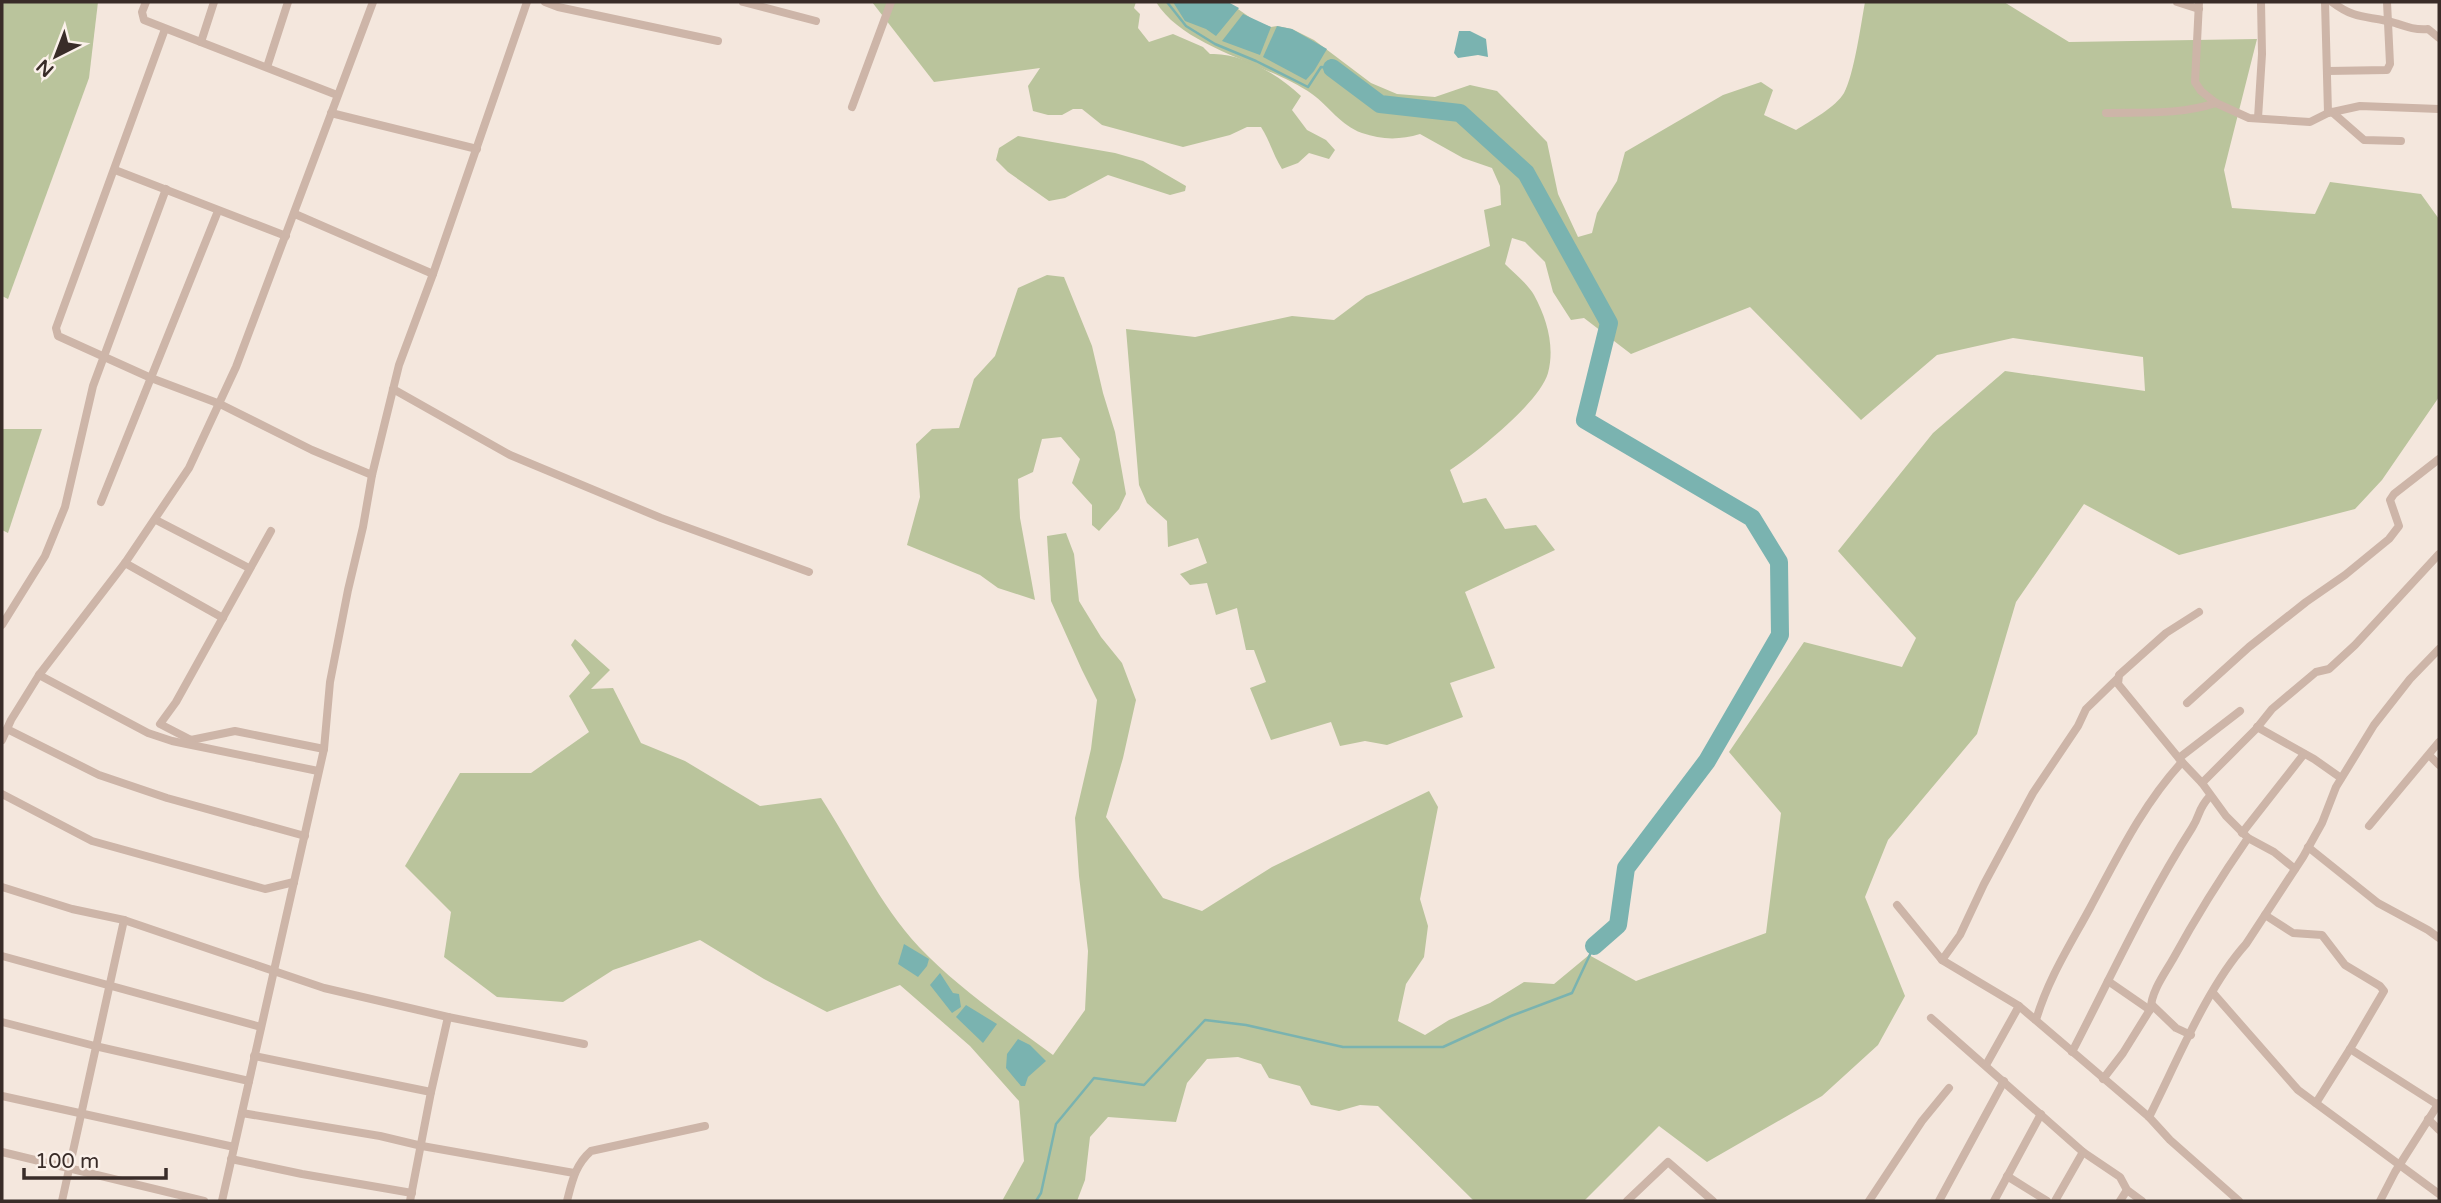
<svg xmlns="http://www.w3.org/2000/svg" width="2441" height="1203" viewBox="0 0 2441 1203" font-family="'Varela Round',sans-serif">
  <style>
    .green { fill: #bac49c }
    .water { fill: #7ab3b0 }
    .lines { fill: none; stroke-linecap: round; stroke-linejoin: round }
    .stream { stroke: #7ab3b0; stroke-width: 2.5 }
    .river { stroke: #7ab3b0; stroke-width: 18 }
    .minor { stroke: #cdb5a8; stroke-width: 8 }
  </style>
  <rect width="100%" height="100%" fill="#f4e7dd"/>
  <g class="green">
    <path d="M2 2H98L89 78 8 299 2 296Z"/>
    <path d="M872 2H1136L1134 8 1140 14 1138 28 1149 42 1173 34 1203 47 1210 54C1241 52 1279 75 1301 96L1292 110 1307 130 1326 140 1335 150 1329 159 1309 153 1298 163 1282 169C1273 155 1270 141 1261 127H1247L1230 135 1183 147 1102 125 1082 109H1073L1062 115H1048L1033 111 1028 86 1040 68 934 82Z"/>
    <path d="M1156 2H1228L1255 21 1271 27 1277 26 1292 29 1314 40 1371 83 1397 94 1435 97 1470 85 1497 91 1547 142 1558 194 1578 237 1592 233 1597 213 1617 181 1625 152 1723 95 1761 82 1773 90 1764 115 1796 130C1810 121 1836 107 1844 93 1854 75 1861 24 1865 2H2004L2069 42 2257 39 2224 170 2232 208 2315 214 2330 182 2421 194 2439 219V397L2382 480 2355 509 2179 555 2084 504 2016 602 1977 734 1888 840 1865 897 1905 996 1878 1045 1822 1096 1707 1162 1659 1126 1584 1201H1474L1378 1106 1360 1105 1339 1111 1311 1105 1300 1086 1269 1078 1261 1064 1238 1057 1207 1059 1187 1083 1176 1122 1108 1117 1090 1137 1085 1180 1077 1201H1002L1024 1161 1019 1101 970 1046 900 985 827 1012 764 979 700 940 613 970 563 1002 497 997 444 957 451 912 405 866 460 773H531L589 732 569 696 590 673 571 645 575 639 610 670 591 689 613 688 641 743 685 761 760 806 821 798C853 847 879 904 919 947 959 989 1007 1021 1053 1055L1085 1010 1088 951 1079 876 1075 818 1091 749 1097 700 1082 670 1051 601 1047 536 1066 533 1074 554 1079 601 1101 637 1122 663 1136 700 1123 758 1106 817 1163 898 1202 911 1272 867 1429 791 1438 807 1420 899 1428 926 1424 957 1406 984 1398 1021 1425 1035 1449 1020 1490 1003 1524 982 1554 984 1589 955 1636 981 1766 933 1781 813 1729 752 1804 642 1902 667 1916 638 1838 551 1933 433 2005 371 2145 391 2143 357 2013 338 1937 355 1861 420 1750 307 1631 354 1584 318 1571 320 1553 292 1545 262 1525 242 1512 238 1505 264C1514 273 1528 284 1534 295 1547 319 1555 346 1548 373 1540 402 1476 453 1450 470L1463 503 1486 498 1505 529 1536 525 1555 550 1465 592 1495 668 1450 683 1463 717 1387 745 1365 741 1340 746 1331 722 1271 740 1250 688 1266 682 1254 650H1246L1237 608 1216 615 1207 583 1190 585 1180 574 1207 563 1198 538 1168 547 1167 521 1147 503 1139 485 1126 329 1195 337 1292 316 1334 320 1366 296 1490 246 1484 210 1501 205 1500 186 1492 168 1463 158 1420 134C1400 140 1382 140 1362 133 1340 125 1330 107 1312 94 1267 63 1184 48 1156 2Z"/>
    <path d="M1018 136 1115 153 1143 161 1186 186 1185 191 1170 195 1108 175 1065 198 1049 201 1008 172 996 160 999 148Z"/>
    <path d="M1047 275 1064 277 1092 346 1103 393 1115 432 1126 494 1119 509 1099 531 1092 525V505L1072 483 1080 459 1061 437 1042 439 1033 472 1018 479 1020 518 1035 600 998 588 980 575 907 545 920 497 916 444 932 429 959 428 974 379 995 356 1018 288Z"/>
    <path d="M2 429H42L8 533 2 530Z"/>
  </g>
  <g class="water">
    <path d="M1173 2H1228L1239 8 1216 36 1206 29 1185 21Z"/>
    <path d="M1243 14 1271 27 1260 55 1222 41Z"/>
    <path d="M1277 26 1292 29 1327 49 1314 71 1306 80 1263 57Z"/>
    <path d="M1459 31H1470L1486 39 1488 57 1478 55 1458 58 1454 53Z"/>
    <path d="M904 944 929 959 927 966 918 977 898 964Z"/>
    <path d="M940 973 953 993 959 994 961 1007 952 1013 930 985Z"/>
    <path d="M966 1005 997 1024 983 1043 956 1017Z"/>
    <path d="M1018 1039 1030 1045 1046 1061 1028 1077 1025 1086H1021L1006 1068 1007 1054Z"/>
  </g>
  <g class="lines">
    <g class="stream">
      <path d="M1167 2 1186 26 1215 44 1256 61 1308 87 1321 67 1332 68"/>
      <path d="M1036 1201 1041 1193 1056 1124 1094 1078 1144 1085 1205 1020 1246 1025 1343 1047H1443L1511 1016 1572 993 1594 946"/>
    </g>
    <path class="river" d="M1332 68 1380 104 1460 113 1526 173 1609 323 1585 420 1752 518 1779 562 1780 635 1707 761 1626 868 1618 925 1594 946"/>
    <g class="minor">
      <path d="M146 2 142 12 144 20 337 95"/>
      <path d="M545 2 558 7 718 41"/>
      <path d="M743 2 816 21"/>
      <path d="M2177 2 2199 9"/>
      <path d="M2199 2 2195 82 2201 91 2216 103 2249 118 2310 122 2328 113 2360 106 2439 109"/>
      <path d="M2325 2 2328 113"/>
      <path d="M2332 2C2357 21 2368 15 2395 23 2407 27 2415 30 2428 29L2439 38"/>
      <path d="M165 29 56 328 58 336 151 378 220 404 312 450 372 475"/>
      <path d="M201 42 214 2"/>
      <path d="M267 67 288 2"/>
      <path d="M2328 71 2387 70 2390 64 2387 2"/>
      <path d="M852 107 891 2"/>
      <path d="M2332 112 2364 140 2401 141"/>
      <path d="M331 113 477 149"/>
      <path d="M2106 113C2144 112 2179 115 2216 103"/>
      <path d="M2258 118 2262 54 2261 2"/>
      <path d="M115 170 286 236"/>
      <path d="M295 214 433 274"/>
      <path d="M393 389 510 455 661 518 809 572"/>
      <path d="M101 502 218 211"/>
      <path d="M156 520 249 568"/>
      <path d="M271 531 176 702 160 724 191 740 235 731 324 749"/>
      <path d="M125 563 223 618"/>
      <path d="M2199 612 2166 633 2119 675 2118 684 2182 762 2202 783 2226 816 2248 838 2274 852 2295 869"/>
      <path d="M2 625 45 556 65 507 93 386 166 189"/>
      <path d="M39 675 148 733 172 741 318 771"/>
      <path d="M2187 703 2249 647 2306 602 2345 575 2389 539 2399 526 2390 500 2394 494 2439 459"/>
      <path d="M2257 727 2314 759 2341 778"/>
      <path d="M7 729 99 775 167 798 305 836"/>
      <path d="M2 740 11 720 39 675 125 563 189 468 236 367 373 2"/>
      <path d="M2429 755 2439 765"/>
      <path d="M2179 758 2240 711"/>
      <path d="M2202 783 2256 729 2272 709 2316 672 2329 669 2355 645 2439 554"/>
      <path d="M2 794 92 841 265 889 294 882"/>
      <path d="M2369 826 2439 742"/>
      <path d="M2242 833 2304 754"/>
      <path d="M2308 847 2378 903 2428 930 2439 938"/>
      <path d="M2 887 72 909 124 920 324 988 448 1017 584 1044"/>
      <path d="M1897 905 1942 960 2019 1006 2149 1117 2170 1140 2239 1201"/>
      <path d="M2265 915 2293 933 2322 935 2345 965 2380 986 2384 991 2350 1049 2316 1103"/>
      <path d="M2 956 261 1027"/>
      <path d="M1942 960 1960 935 1984 884 2033 793 2078 726 2086 709 2118 678"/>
      <path d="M2108 981 2150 1010"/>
      <path d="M2213 993 2298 1090 2439 1194"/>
      <path d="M2152 1005 2176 1028 2191 1035"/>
      <path d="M1931 1018 2083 1152 2120 1177 2127 1190 2142 1201"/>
      <path d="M2036 1020C2048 979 2070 945 2090 908 2117 858 2143 804 2182 762"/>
      <path d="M2 1022 95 1046 249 1081"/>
      <path d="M2350 1049 2438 1105"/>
      <path d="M2072 1052C2111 977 2146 900 2192 828 2201 814 2197 810 2210 796"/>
      <path d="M254 1056 431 1092"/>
      <path d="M1986 1065 2019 1006"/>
      <path d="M2103 1079 2123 1053 2151 1008C2151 992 2165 973 2173 959 2196 917 2221 877 2248 838"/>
      <path d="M2 1096 234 1147"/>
      <path d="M242 1113 380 1136 422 1146 574 1173"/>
      <path d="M2149 1117C2176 1064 2207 987 2246 944L2303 857 2322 823 2336 787 2374 725 2410 679 2439 649"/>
      <path d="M2428 1119 2439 1130"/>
      <path d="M2 1152 204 1201"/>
      <path d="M231 1159 302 1174 412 1193"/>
      <path d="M2007 1176 2047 1201"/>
      <path d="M62 1201 124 920"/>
      <path d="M222 1201 324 749 330 682 348 590 363 527 372 475 399 365 433 274 527 2"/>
      <path d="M410 1201 431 1092 448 1017"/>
      <path d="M567 1201C572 1182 575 1165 591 1151L705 1126"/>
      <path d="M1627 1201 1668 1162 1713 1201"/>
      <path d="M1869 1201 1922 1121 1949 1088"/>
      <path d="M1939 1201 2004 1081"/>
      <path d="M1994 1201 2041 1114"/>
      <path d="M2055 1201 2083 1152"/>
      <path d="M2120 1201 2127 1190"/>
      <path d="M2380 1201 2395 1172 2439 1103"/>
    </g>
  </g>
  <rect width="2441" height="1203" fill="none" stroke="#392c28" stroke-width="7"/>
  <g transform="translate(56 56) rotate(222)" stroke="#fbf1ea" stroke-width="5" paint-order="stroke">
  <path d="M0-5L12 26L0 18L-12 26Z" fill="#392c28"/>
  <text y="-10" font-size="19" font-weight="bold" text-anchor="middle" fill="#392c28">N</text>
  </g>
  <path d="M24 1168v10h142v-10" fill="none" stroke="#392c28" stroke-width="3.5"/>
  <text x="35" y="1168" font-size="21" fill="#392c28" stroke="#fbf1ea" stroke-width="5" paint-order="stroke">100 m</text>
</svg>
